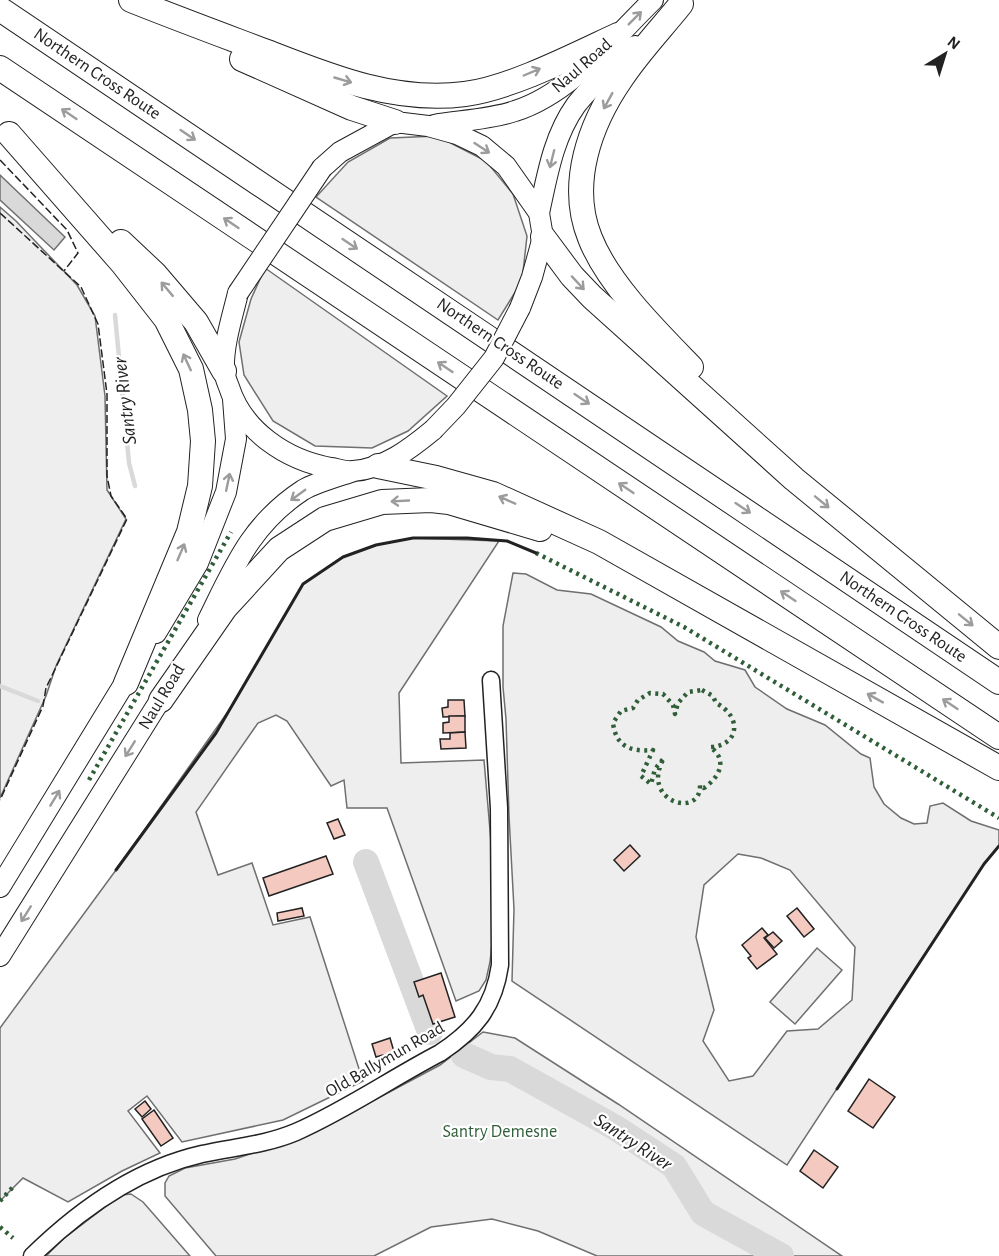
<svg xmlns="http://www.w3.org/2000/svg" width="999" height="1256" viewBox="0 0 999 1256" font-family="'Alegreya Sans',sans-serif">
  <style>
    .green { fill: #eee; stroke: #6f6f6f; stroke-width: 1.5; fill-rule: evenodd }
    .water { fill: #d9d9d9; stroke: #6f6f6f; stroke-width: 1.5 }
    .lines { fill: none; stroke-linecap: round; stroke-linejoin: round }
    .stream { stroke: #d9d9d9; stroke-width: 4.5 }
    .river { stroke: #d9d9d9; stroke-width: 26 }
    .building { fill: #f3c9c0; stroke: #222; stroke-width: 1.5 }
    .minor-casing { stroke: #222; stroke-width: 19 }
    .major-casing { stroke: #222; stroke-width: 22 }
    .highway-casing { stroke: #222; stroke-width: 26 }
    .minor { stroke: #fff; stroke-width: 16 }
    .major { stroke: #fff; stroke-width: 20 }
    .highway { stroke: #fff; stroke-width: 24 }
    .major-bridge-casing { stroke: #222; stroke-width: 22; stroke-linecap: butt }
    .major-bridge { stroke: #fff; stroke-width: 20 }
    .hedge { stroke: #2f5e38; stroke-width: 4.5; stroke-dasharray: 3 4.5; stroke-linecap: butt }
    .fence { stroke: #222; stroke-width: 1.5; stroke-dasharray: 8 3; stroke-linecap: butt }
    .wall { stroke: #222; stroke-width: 3 }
    .oneway { stroke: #9c9c9c }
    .labels { text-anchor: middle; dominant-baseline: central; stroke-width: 4.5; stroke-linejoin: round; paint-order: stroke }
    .street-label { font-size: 18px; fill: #222; stroke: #fff }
    .park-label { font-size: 18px; fill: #2f5e38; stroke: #fff }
    .water-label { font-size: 20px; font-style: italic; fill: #222; stroke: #fff }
  </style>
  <rect width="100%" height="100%" fill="#fff"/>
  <g class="green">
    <path d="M437 136 486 161 513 194 527 236 522 281 498 320 316 197 348 162 390 138Z"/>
    <path d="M0 207 16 221 77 285 95 316 105 396 107 490 126 519 56 666 46 696 0 798Z"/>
    <path d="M265 268 447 396 408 431 372 448 315 446 273 421 244 375 239 342 251 299Z"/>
    <path d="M413 538 499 541 399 693 401 763 484 760 494 877 495 916 490 962 486 980 479 991 456 1001 387 808H347L344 780 331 786 287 721 276 715 258 723 196 812 218 875 252 863 273 925 310 917 363 1081 283 1120 182 1142 147 1096 128 1111 160 1153 122 1171 68 1202 23 1178 0 1201V1028L116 870 232 706 303 584 343 557 376 545Z"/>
    <path d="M513 573 526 574 557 590 591 594 661 627 678 641 704 652 715 661 745 670 755 687 787 709 825 725 861 754 870 758 874 787 884 804 901 818 914 824 927 823 930 806 943 803 971 821 999 830V846L984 864 787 1165 512 981 514 909 509 816 506 719 503 687V626ZM738 854 761 858 790 870 855 947 852 1000 818 1029 787 1031 753 1076 729 1081 703 1041 714 1010 696 937 704 885Z"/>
    <path d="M817 948 842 970 795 1024 770 1002Z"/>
    <path d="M483 1032 515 1038 618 1104 842 1256H597L538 1231 492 1219 431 1227 374 1256H216L165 1196V1183L169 1176 185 1168 235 1159 279 1144 333 1122 440 1065Z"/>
    <path d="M131 1194 143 1202 190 1256H46L63 1239 121 1195Z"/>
  </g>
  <path class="water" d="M0 175 65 237 54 250 0 200Z"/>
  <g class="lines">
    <g class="stream">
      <path d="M115 315 129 463 135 486"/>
      <path d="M0 686 38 701"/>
    </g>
    <g class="river">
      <path d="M366 862 430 1032"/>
      <path d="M464 1055 491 1067 510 1069 616 1128 674 1166 703 1213 781 1256"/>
    </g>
  </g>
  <g class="building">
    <path d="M448 700H464L465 716 443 717 442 708 448 707Z"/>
    <path d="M449 716H465V732L443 733V723L449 722Z"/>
    <path d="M465 732 466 748 441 749 440 739H450V733Z"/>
    <path d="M338 819 345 835 334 839 327 823Z"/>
    <path d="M630 845 640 856 624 871 614 860Z"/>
    <path d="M326 856 333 874 269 896 263 878Z"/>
    <path d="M302 908 304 916 278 921 277 913Z"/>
    <path d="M797 908 814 929 804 937 787 916Z"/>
    <path d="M762 928 768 935 764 938 777 954 757 969 748 958 751 956 742 945Z"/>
    <path d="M773 932 782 941 774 948 765 938Z"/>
    <path d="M441 973 455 1017 433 1024 423 995 419 997 414 982Z"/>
    <path d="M390 1038 395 1055 384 1058 383 1055 376 1057 372 1044Z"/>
    <path d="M869 1079 895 1097 873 1128 848 1111Z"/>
    <path d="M145 1101 151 1109 142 1117 135 1109Z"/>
    <path d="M154 1110 173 1138 161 1146 142 1119Z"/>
    <path d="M814 1150 838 1167 823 1188 800 1171Z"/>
  </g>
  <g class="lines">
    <g class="minor-casing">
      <path id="minor" d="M32 1256C80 1209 136 1169 202 1154 234 1147 265 1145 296 1132 346 1110 392 1078 440 1053 475 1030 494 1007 500 965L499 808 491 680"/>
    </g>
    <g class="major-casing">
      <g id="major">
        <path d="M434 125C457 121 493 119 515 111 571 93 612 40 653 0"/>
        <path d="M322 168 340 152 395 122 428 126 457 134 482 146 506 166 539 213 543 237 532 277 520 308"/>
        <path d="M539 213C547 177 553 137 576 105 592 84 615 65 635 46"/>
        <path d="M238 293C232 318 223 345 224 370 224 375 227 382 229 387 243 431 286 460 331 468 338 469 346 472 353 471 384 469 410 449 433 430"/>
        <path d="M208 620C234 567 251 524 303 490 317 482 336 477 351 472"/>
        <path d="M156 633 198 563 226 492 236 439 233 399"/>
        <path d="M0 887 132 671"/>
        <path d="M0 956 167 689"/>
      </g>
    </g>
    <g class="highway-casing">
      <g id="highway">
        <path d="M131 0C176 18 222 35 267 52 331 77 395 103 465 94 511 88 575 55 618 35"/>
        <path d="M681 4C661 29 638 53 621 79 590 124 568 184 590 238 608 284 657 332 691 367"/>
        <path d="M0 9 999 682"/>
        <path d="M242 59 352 108 395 122"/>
        <path d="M0 68 999 737"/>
        <path d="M9 134 123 264 166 319 191 369 200 410 203 441 200 486 189 532 126 683"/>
        <path d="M543 237 572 276 592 297 794 479 999 647"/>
        <path d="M121 242 155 274 196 322 224 371"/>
        <path d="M378 466 436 478 493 494 599 542 999 768"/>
        <path d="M161 700 225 608 279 549 325 519 382 502 431 500 449 502 540 529"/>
      </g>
    </g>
    <use href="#minor" class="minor"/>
    <use href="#major" class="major"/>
    <use href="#highway" class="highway"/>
    <g class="major-bridge-casing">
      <g id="major-bridge">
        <path d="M238 293 322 168"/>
        <path d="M433 430 456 406 494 358 520 308"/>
      </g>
    </g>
    <use href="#major-bridge" class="major-bridge"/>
    <g class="hedge">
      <path d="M536 553 684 627 999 818"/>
      <path d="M702 690 713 696 716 703C743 717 739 746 710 747 728 759 720 777 704 788L700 785C701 820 639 801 664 758L655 769 651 784 641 776 653 750C631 752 616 747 613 723L621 711 633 708 638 700 650 693 663 694 673 705 675 714 678 703 688 692Z"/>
      <path d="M89 780 231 532"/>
      <path d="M0 1201 13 1187"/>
      <path d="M0 1227 13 1238"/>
    </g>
    <g class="fence">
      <path d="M0 160 67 230 78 253 64 271"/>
      <path d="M0 213 81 287 98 324 107 394V476L111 496 127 519 46 688 43 706 0 800"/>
    </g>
    <g class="wall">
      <path d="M116 870 216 733 303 584 343 557 376 545 413 538H467L507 541 536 553"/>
      <path d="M837 1089 984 864 999 846"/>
    </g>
  </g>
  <defs><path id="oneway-shaft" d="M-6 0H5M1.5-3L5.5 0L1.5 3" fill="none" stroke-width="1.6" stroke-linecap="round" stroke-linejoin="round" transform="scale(1.5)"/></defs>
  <g class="oneway">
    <use href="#oneway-shaft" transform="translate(635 18) rotate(-45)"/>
    <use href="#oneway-shaft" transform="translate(532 72) rotate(-23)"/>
    <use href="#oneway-shaft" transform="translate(343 80) rotate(16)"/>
    <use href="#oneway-shaft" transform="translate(608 101) rotate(119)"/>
    <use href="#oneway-shaft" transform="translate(69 114) rotate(-146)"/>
    <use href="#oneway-shaft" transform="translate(188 135) rotate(34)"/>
    <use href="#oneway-shaft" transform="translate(482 148) rotate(33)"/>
    <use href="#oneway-shaft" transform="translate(552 159) rotate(104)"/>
    <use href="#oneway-shaft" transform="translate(231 223) rotate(-146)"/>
    <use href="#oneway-shaft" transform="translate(350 244) rotate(34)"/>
    <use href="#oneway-shaft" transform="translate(578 283) rotate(47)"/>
    <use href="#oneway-shaft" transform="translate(167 289) rotate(-130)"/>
    <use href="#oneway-shaft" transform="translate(187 362) rotate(-115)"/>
    <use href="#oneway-shaft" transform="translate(445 367) rotate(-146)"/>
    <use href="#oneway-shaft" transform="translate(582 399) rotate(34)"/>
    <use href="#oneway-shaft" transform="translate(228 482) rotate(-78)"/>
    <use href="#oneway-shaft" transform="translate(626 488) rotate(-146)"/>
    <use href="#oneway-shaft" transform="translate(298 495) rotate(144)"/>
    <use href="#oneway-shaft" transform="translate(507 500) rotate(-156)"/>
    <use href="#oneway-shaft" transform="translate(400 501) rotate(177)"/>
    <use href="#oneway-shaft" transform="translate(822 502) rotate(39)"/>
    <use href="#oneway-shaft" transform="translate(743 508) rotate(34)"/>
    <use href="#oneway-shaft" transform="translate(181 552) rotate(-67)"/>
    <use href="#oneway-shaft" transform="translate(788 596) rotate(-146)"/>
    <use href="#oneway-shaft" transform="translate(966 620) rotate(39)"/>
    <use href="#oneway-shaft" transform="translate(875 698) rotate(-151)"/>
    <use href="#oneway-shaft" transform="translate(950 704) rotate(-146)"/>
    <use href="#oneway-shaft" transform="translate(130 749) rotate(122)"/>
    <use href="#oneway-shaft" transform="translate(55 798) rotate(-59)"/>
    <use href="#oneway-shaft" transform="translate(26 914) rotate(122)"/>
  </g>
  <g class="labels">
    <g class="street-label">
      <text transform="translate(582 66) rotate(-41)">Naul Road</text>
      <text transform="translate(97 74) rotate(34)">Northern Cross Route</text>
      <text transform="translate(500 344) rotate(34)">Northern Cross Route</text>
      <text transform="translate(903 617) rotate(34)">Northern Cross Route</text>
      <text transform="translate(162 697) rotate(-59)">Naul Road</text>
      <text transform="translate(385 1060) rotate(-30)">Old Ballymun Road</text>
    </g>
    <g class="park-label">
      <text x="500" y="1132">Santry Demesne</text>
    </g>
    <g class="water-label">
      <text transform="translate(125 401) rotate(-97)">Santry River</text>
      <text transform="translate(633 1142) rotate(33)">Santry River</text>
    </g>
  </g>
  <g transform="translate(945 54) rotate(38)" stroke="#ffffff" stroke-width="4.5" paint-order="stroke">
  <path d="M0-4.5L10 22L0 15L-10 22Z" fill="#222222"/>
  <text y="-9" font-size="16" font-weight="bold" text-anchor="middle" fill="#222222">N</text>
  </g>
</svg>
